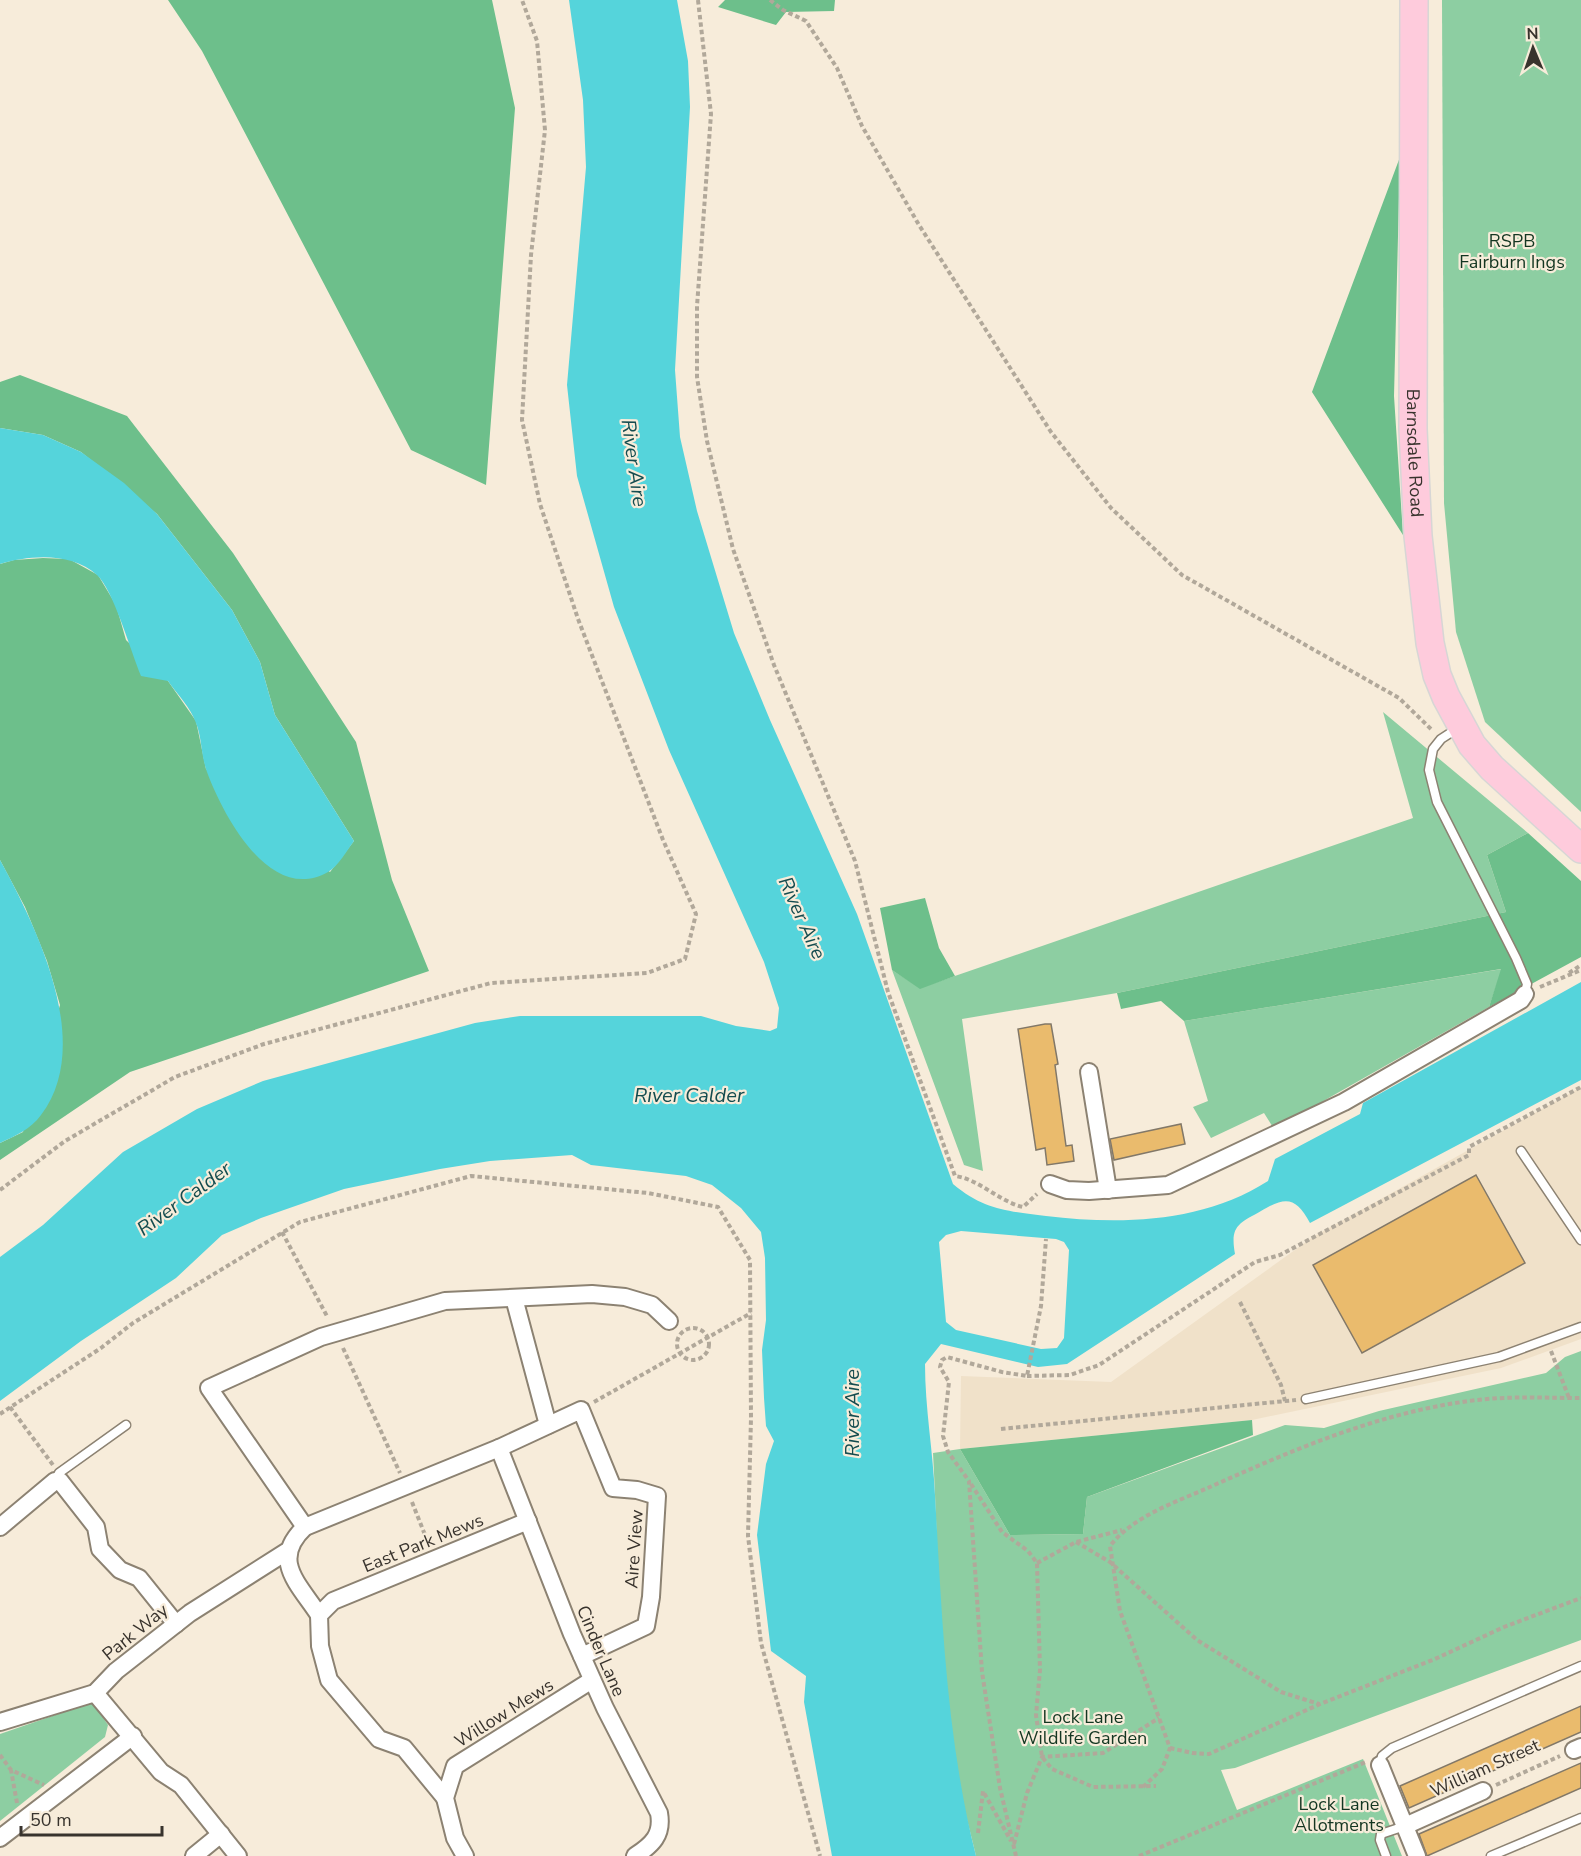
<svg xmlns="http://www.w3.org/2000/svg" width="1581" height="1856" viewBox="0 0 1581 1856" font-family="'Nunito Sans',sans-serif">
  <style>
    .built { fill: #f0e1c9 }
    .green { fill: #8dcea2 }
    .forest { fill: #6dbf8b }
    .water { fill: #55d4db; fill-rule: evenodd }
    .building { fill: #eabb6d; stroke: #827868; stroke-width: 1.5 }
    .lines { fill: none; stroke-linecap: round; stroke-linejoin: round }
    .lane-casing { stroke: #8c8272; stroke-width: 11 }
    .street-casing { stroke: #8c8272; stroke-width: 20 }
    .primary-casing { stroke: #d7d6d5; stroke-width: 30 }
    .path { stroke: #b1a89a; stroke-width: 4; stroke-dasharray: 4.5 3; stroke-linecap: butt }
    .lane { stroke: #fff; stroke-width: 8 }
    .street { stroke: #fff; stroke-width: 16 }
    .primary { stroke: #fecbdc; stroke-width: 27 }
    .labels { text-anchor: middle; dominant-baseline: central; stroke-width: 4.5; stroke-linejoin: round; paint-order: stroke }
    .park-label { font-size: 18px; fill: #133621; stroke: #f7ecda }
    .street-label { font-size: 18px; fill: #38332d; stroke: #f7ecda }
    .water-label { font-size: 20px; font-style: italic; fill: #144c4f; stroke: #f7ecda }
  </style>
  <rect width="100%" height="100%" fill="#f7ecda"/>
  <path class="built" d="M1581 1087V1339L1501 1368 1252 1420 960 1449 961 1376 1111 1382 1313 1237Z"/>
  <g class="green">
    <path d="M1442 0H1581V812L1485 722 1456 632 1444 503Z"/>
    <path d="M1383 712 1528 833 1487 855 1506 912 1117 993 962 1019 983 1171 964 1165 892 970 920 988 1413 818Z"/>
    <path d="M1502 969 1489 1007 1274 1129 1264 1113 1211 1138 1193 1107 1208 1101 1184 1021Z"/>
    <path d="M1581 1351V1640L1235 1768 1221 1770 1237 1810 1363 1759 1402 1856H976C970 1829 962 1803 957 1776 938 1670 939 1560 933 1453L960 1449 1010 1535 1083 1534 1087 1497 1285 1425 1324 1428 1379 1411 1546 1373 1565 1357Z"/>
    <path d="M93 1702 108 1725 105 1737 0 1821V1734Z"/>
  </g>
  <g class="forest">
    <path d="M168 0H492L515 108 486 485 411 450 202 51Z"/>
    <path d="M725 0H835L834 11 786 12 776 25 718 7Z"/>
    <path d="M1400 157 1394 396 1403 535 1312 392Z"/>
    <path d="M20 375 127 416 233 553 356 742 392 880 429 971 130 1072 0 1160V1143L23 1132 60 1005 47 961 25 907 0 860V564L14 560 43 558 69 559 98 575 116 605 126 640 168 681 196 721 206 769 330 872 354 841 275 715 260 662 232 610 157 514 81 452 43 435 0 428V382Z"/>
    <path d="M1528 833 1581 881V957L1489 1007 1501 969 1184 1021 1161 1001 1121 1009 1117 993 1506 912 1487 855Z"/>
    <path d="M925 898 939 948 955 976 920 989 892 970 880 908Z"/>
    <path d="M1252 1420 1253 1435 1087 1497 1083 1534 1010 1535 960 1449Z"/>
  </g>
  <g class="water">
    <path d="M569 0H677L688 61 690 107 675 370 680 437 697 511 734 633 770 720 857 914 953 1184C984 1210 1007 1211 1046 1216 1121 1225 1202 1223 1268 1181L1275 1159 1360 1114 1363 1103 1581 982V1080L1310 1223C1296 1197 1286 1196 1261 1211 1238 1224 1230 1226 1235 1254L1067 1364 1038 1367 941 1344 925 1364C925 1408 933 1451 935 1495 942 1617 946 1737 976 1856H832L804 1702 806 1676 771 1651 757 1535 766 1464 774 1441 766 1426 764 1398 762 1350 766 1320 765 1258 761 1232 741 1208 712 1185 686 1176 591 1165 572 1155 490 1161 440 1169 344 1189 261 1218 222 1235 176 1278 81 1341 0 1401V1257L43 1225 123 1152 197 1109 263 1081 475 1023 520 1016H701L736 1026 770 1031 777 1028 779 1008 764 962 669 750 614 607 577 476 567 385 586 167 583 100ZM961 1231 1056 1239 1064 1242 1069 1250 1064 1338 1057 1348 1041 1349 956 1330 946 1322 939 1242 946 1235Z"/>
    <path d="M0 428 43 435 81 452 124 483 157 514 232 610 260 662 275 715 354 841C347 850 338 867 328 872 270 905 223 815 207 772 201 756 202 738 196 723 191 708 177 694 168 681L141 676C131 652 113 589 97 575 72 552 30 555 0 564Z"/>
    <path d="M0 860C36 926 95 1044 41 1115 31 1129 15 1136 0 1143Z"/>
  </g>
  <g class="building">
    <path d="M1045 1024H1051L1058 1064 1055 1065 1066 1146 1072 1145 1074 1161 1047 1165 1045 1148 1036 1150 1018 1029Z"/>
    <path d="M1181 1124 1185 1144 1114 1160 1110 1139Z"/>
    <path d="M1476 1175 1525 1263 1362 1353 1313 1265Z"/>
    <path d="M1581 1706V1732L1409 1808 1400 1786Z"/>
    <path d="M1581 1763V1788L1427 1856 1419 1834Z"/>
  </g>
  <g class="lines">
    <g class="lane-casing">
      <g id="lane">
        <path d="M1458 728 1441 739 1433 749 1429 770 1437 802 1516 958 1527 984 1525 994"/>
        <path d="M1521 1151 1581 1240"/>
        <path d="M1306 1399 1499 1357 1581 1327"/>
        <path d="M55 1481 59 1473 126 1425"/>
        <path d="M1380 1765 1382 1756 1392 1748 1581 1666"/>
        <path d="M1386 1856 1380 1840 1381 1834 1405 1826"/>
        <path d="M1491 1856 1581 1818"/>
      </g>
    </g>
    <g class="street-casing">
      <g id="street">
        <path d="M1089 1072 1108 1190"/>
        <path d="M1050 1184 1067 1190 1089 1191 1168 1185 1344 1102 1521 1000 1525 994"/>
        <path d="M514 1298 548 1425"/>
        <path d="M499 1448 572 1634 605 1708 659 1813C663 1835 652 1845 635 1856"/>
        <path d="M0 1527 55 1481H60L96 1527 100 1549 120 1570 139 1578 176 1624"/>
        <path d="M305 1527 209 1388 321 1337 445 1301 592 1294 625 1297 652 1305 669 1321"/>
        <path d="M319 1615C298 1583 270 1560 305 1527L499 1448 581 1410 613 1488 637 1490 657 1496 651 1597 646 1626 582 1656"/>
        <path d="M95 1693 161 1772 181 1785 238 1856"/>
        <path d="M0 1722 95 1693 116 1671 190 1613 286 1552"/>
        <path d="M1574 1750 1581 1747"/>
        <path d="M1380 1765 1417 1856"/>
        <path d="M445 1798 404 1748 379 1739 329 1680 320 1646 319 1615 333 1601 528 1521"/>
        <path d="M1405 1826 1483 1791"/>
        <path d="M0 1838 133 1736"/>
        <path d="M194 1856 221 1834"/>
        <path d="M465 1856 455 1838 445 1798 455 1766 592 1680"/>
      </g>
    </g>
    <g class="primary-casing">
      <g id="primary">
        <path id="s1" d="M1414 0 1413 429 1418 536 1430 643 1437 675 1446 697 1472 745 1492 768 1581 849"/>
      </g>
    </g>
    <g class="path">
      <path d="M698 0 711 114 697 306V377L707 441 733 549 774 665 855 861 888 992 955 1176C979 1179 998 1201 1023 1207L1037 1194"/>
      <path d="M770 0 783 10 806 21 837 68 862 126 919 225 1051 432 1111 508 1182 575 1399 698 1432 730"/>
      <path d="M1569 973 1581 965"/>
      <path d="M1540 987 1581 970"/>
      <path d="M0 1190 65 1141 175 1077 264 1044 491 983 647 973 685 959 696 914 663 840 578 619 540 504 522 420 531 255 545 130 537 41 522 0"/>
      <path d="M282 1232 328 1318"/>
      <path d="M1240 1302 1281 1385 1285 1401"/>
      <circle cx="693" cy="1344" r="16"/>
      <path d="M343 1348 400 1473"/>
      <path d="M1551 1351 1569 1398"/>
      <path d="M1027 1376 1070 1375 1099 1365 1255 1262 1280 1255 1469 1155V1147L1581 1087"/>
      <path d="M594 1402 751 1313"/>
      <path d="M10 1407 53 1465"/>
      <path d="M0 1414 101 1348 133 1323 300 1222 471 1176 648 1193 718 1207 750 1260 751 1418 748 1536 761 1643 820 1856"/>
      <path d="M1001 1429 1296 1400"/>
      <path d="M971 1484 1002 1532 1028 1551 1037 1563 1040 1670 1036 1715 1042 1757 1052 1769 1093 1787 1156 1786"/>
      <path d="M412 1502 427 1540 432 1542"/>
      <path d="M1076 1542 1110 1562 1197 1640 1281 1692 1319 1704"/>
      <path d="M1037 1563 1076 1542 1122 1530"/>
      <path d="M1170 1748 1192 1753 1209 1754 1320 1704 1435 1659 1504 1627 1581 1598"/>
      <path d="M0 1755 11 1770"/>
      <path d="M1496 1785 1560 1756"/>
      <path d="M1143 1787 1162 1769 1170 1748 1120 1611 1110 1546C1133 1516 1176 1502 1210 1487 1295 1449 1383 1411 1477 1400 1511 1396 1546 1398 1581 1398"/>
      <path d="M17 1803 11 1770 44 1785"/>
      <path d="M978 1833 983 1791 1011 1841"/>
      <path d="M1014 1844 1027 1793 1042 1757 1103 1753 1159 1718"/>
      <path d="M1016 1856 1000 1788 982 1672 969 1481 948 1452 943 1436 949 1382 940 1367 942 1360 947 1357 1002 1372 1027 1376 1041 1306 1046 1239"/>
      <path d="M1139 1856 1366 1762"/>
    </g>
    <use href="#lane" class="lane"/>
    <use href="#street" class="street"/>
    <use href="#primary" class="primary"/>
  </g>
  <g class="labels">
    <g class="park-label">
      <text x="1512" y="241">RSPB<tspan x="1512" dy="21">Fairburn Ings</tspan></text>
      <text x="1083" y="1717">Lock Lane<tspan x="1083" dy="21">Wildlife Garden</tspan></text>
      <text x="1339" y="1804">Lock Lane<tspan x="1339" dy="21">Allotments</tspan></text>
    </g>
    <g class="street-label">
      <text stroke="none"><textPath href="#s1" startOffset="453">Barnsdale Road</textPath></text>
      <text transform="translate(423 1543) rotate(-22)">East Park Mews</text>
      <text transform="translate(634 1549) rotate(-86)">Aire View</text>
      <text transform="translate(135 1632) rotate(-39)">Park Way</text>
      <text transform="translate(601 1651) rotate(67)">Cinder Lane</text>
      <text transform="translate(504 1713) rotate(-32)">Willow Mews</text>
      <text transform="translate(1485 1768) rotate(-24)">William Street</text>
    </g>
    <g class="water-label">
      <text transform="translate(634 463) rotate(82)">River Aire</text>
      <text transform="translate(802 918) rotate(66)">River Aire</text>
      <text x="689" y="1095">River Calder</text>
      <text transform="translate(184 1199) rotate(-36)">River Calder</text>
      <text transform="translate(852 1413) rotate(-90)">River Aire</text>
    </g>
  </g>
  <g transform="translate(1533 48) rotate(358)" stroke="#f7ecda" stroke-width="4.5" paint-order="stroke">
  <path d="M0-4.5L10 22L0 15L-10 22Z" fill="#38332d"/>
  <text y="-9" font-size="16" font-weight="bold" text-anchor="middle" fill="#38332d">N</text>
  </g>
  <path d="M21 1826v9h141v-9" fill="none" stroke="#38332d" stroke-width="3"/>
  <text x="30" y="1826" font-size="18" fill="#38332d" stroke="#f7ecda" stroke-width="4.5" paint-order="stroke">50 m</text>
</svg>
